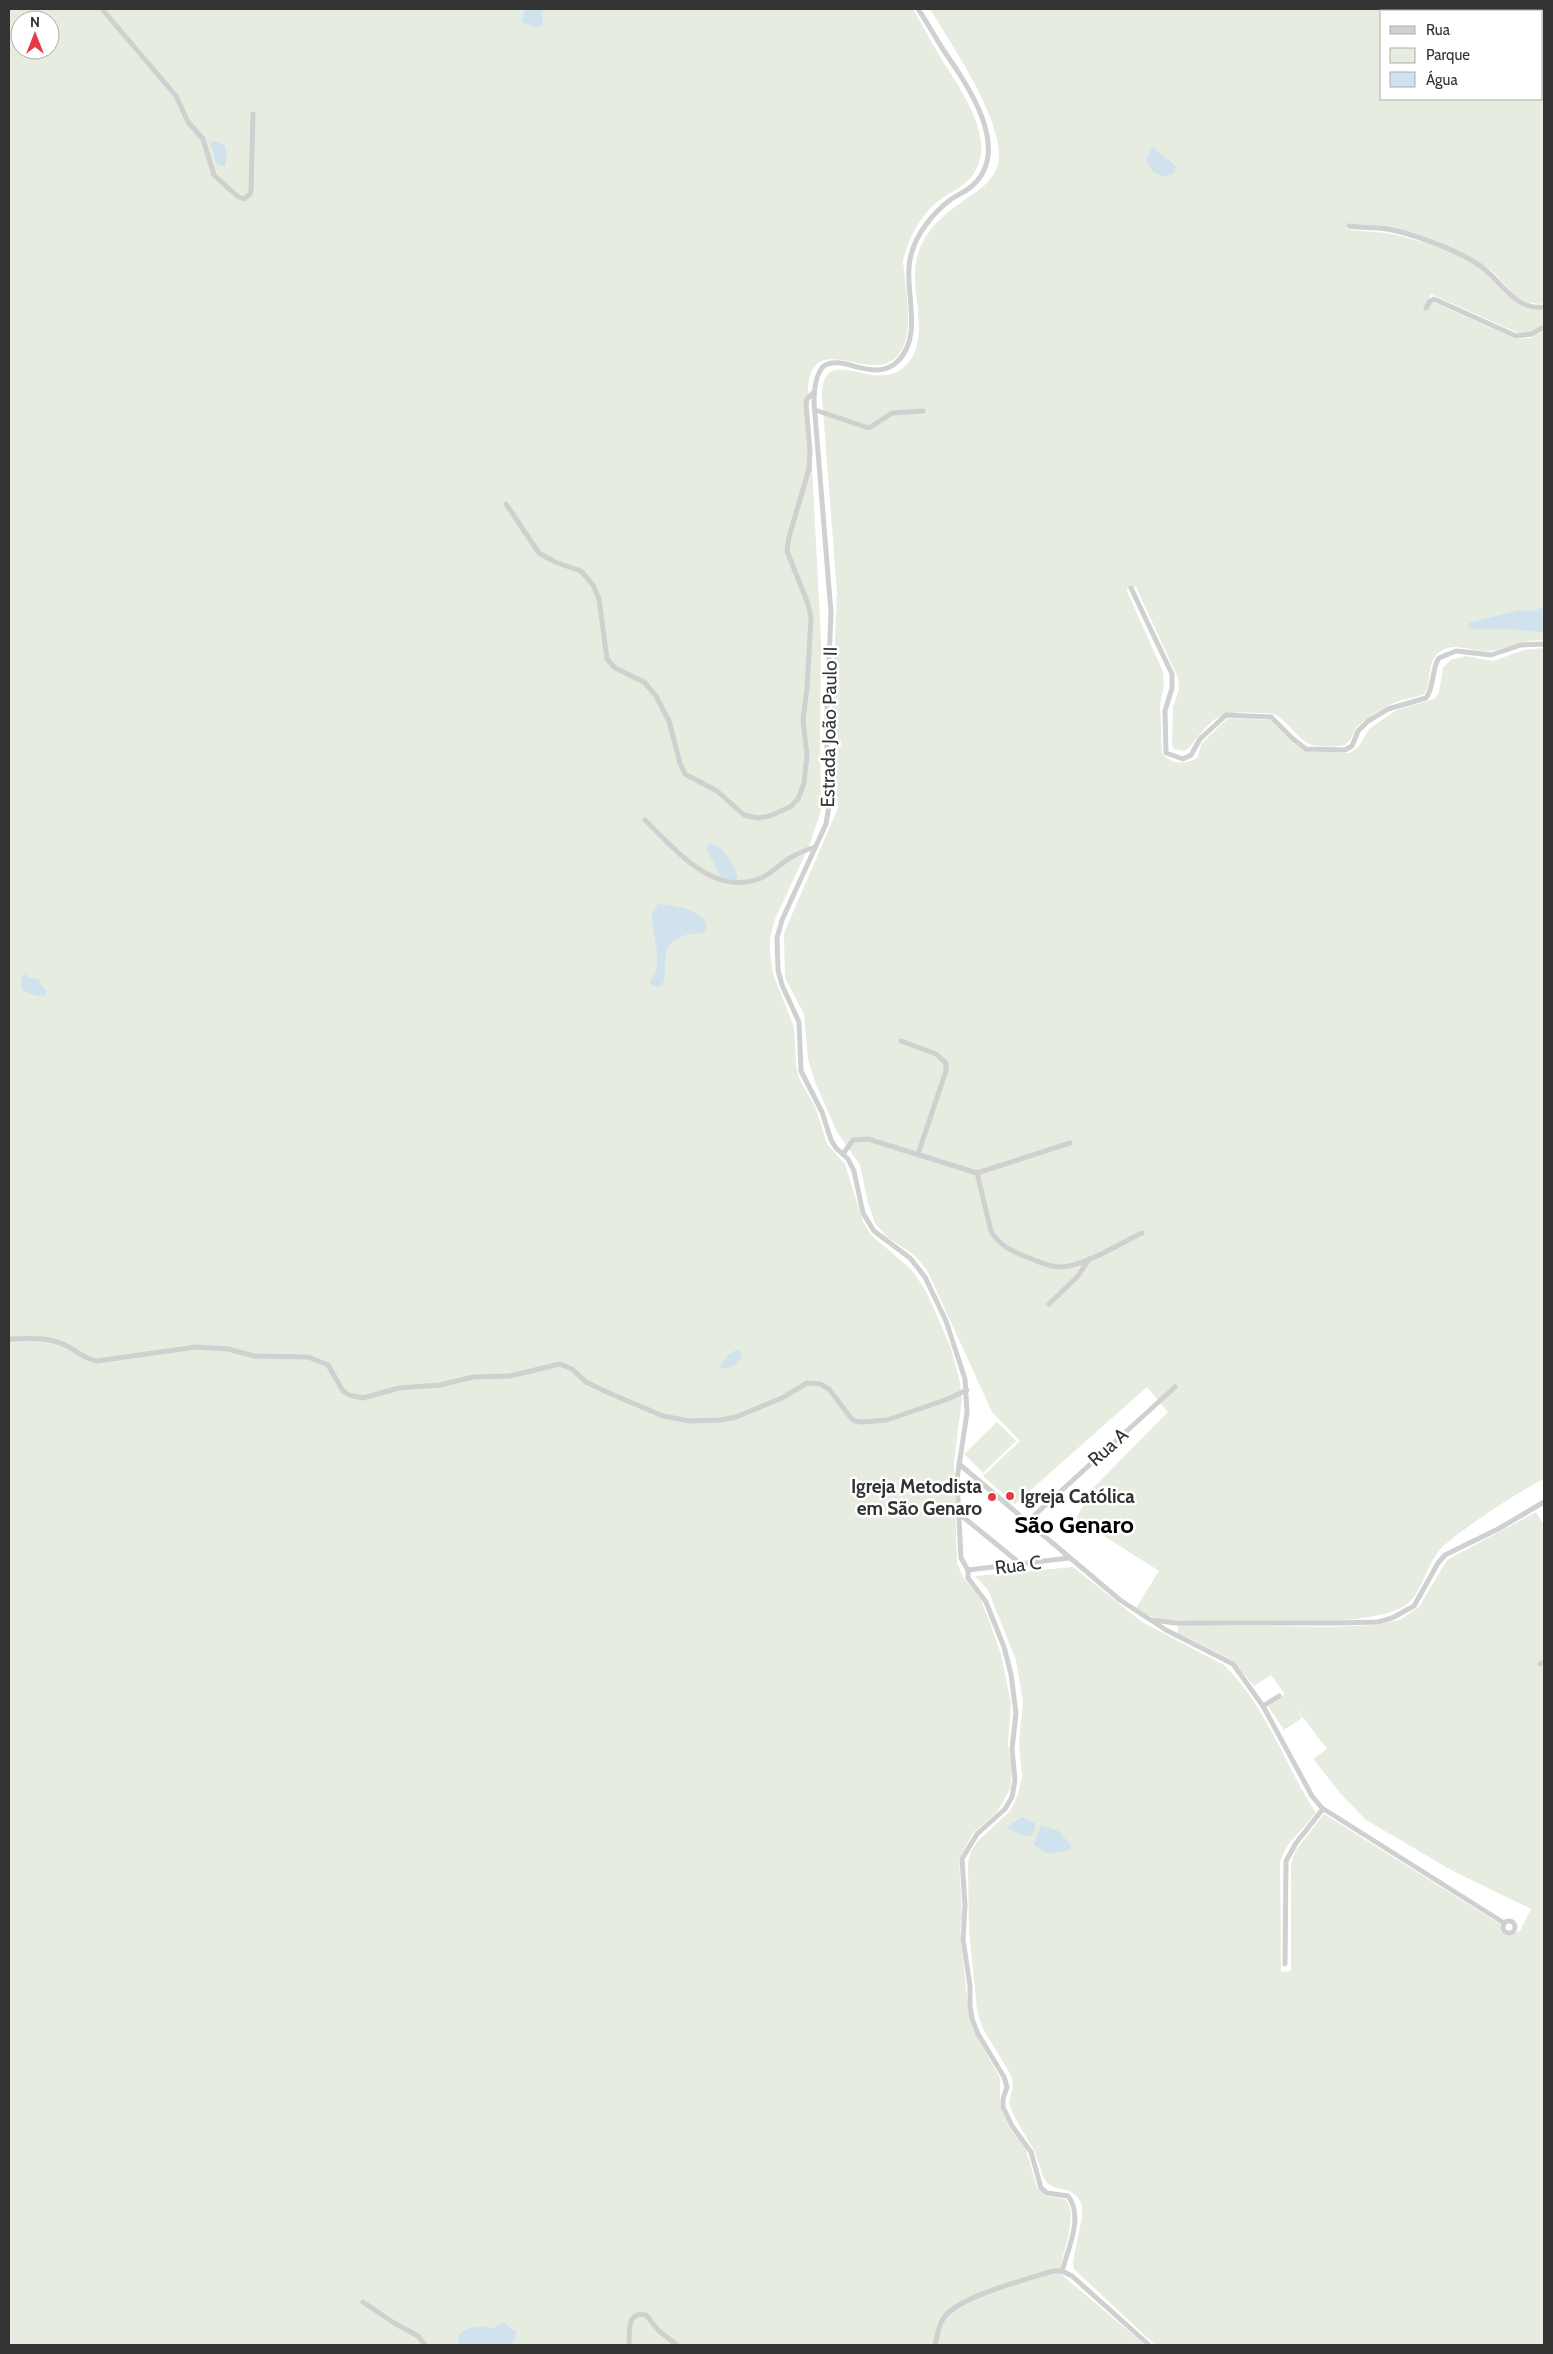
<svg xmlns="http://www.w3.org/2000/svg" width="1553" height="2354" viewBox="0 0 1553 2354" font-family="Cabin,sans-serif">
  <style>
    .green { fill: #e6ecdf; fill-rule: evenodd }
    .water { fill: #cfe2ee }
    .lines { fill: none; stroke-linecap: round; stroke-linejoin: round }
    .minor { stroke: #d0d0d0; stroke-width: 5 }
    .poi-dot { fill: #e63946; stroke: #fff; stroke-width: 2 }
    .labels { text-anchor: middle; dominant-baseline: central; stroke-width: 5; stroke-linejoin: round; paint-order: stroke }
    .street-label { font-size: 19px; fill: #333; stroke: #fff }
    .poi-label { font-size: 19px; font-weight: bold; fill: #333; stroke: #fff; text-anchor: end }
    .district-label { font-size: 24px; font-weight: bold; fill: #000; stroke: #fff }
  </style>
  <rect width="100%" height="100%" fill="#fff"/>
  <g class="green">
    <path d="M9 9H913C922 24 930 40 939 55 959 88 1006 148 965 183 957 190 946 195 937 202 919 217 908 240 903 261 905 284 912 321 905 342 888 393 830 339 813 369 809 375 809 382 808 388L821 640 820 736 821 810 810 844 775 919 770 938V953L773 974 794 1027 796 1065 799 1078 816 1109 827 1144 845 1164 863 1222 872 1236 911 1269 926 1291 951 1348 960 1382 962 1398 954 1462 957 1563 963 1577 980 1598 989 1620 1001 1655 1011 1703 1008 1744 1012 1771 1010 1789 997 1812 973 1833 959 1859 962 1914 960 1931 969 2017 973 2030 1000 2078V2106L1010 2129 1026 2149 1037 2188 1046 2196 1065 2199C1079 2213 1063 2251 1060 2269L1062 2275 1145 2345H9ZM20 20H50V50H20Z"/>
    <path d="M930 9H1544V304L1530 303 1519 299 1492 271 1473 258 1388 227 1347 224 1346 229C1361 232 1377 231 1392 234 1418 240 1458 252 1479 266 1504 283 1509 309 1544 309V325L1531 333 1520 334 1431 294 1424 309 1431 301 1516 339 1531 338 1544 331V640C1521 640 1511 648 1491 651 1473 654 1450 637 1435 657 1427 667 1432 683 1424 694 1416 698 1407 698 1399 701 1385 706 1370 715 1359 725 1352 731 1352 745 1340 746 1298 749 1306 739 1279 717 1273 712 1264 713 1257 713 1215 710 1213 719 1188 749L1184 751 1174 749 1172 745 1173 707 1179 689 1178 678 1136 587 1126 589 1163 672 1164 685 1160 705 1162 753C1169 764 1186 765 1197 758L1202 743 1227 719 1232 718 1270 720 1294 744 1305 751 1350 753 1359 746 1369 729 1389 715 1397 710 1434 699 1439 693 1443 668 1451 660 1466 656 1493 661 1524 650 1544 648V1479C1524 1488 1450 1536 1438 1552 1426 1567 1422 1592 1407 1604 1375 1631 1215 1621 1167 1620L1145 1615 1136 1608 1159 1571 1076 1518 1094 1487 1168 1412 1147 1387 1015 1504 983 1476 1020 1441 992 1412 927 1270 914 1255 887 1237 875 1223 868 1203 860 1165 837 1132 815 1082 808 1059 804 1014 785 978 784 933 838 808 832 722 837 592 822 397C822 339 873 395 904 367 934 340 908 292 917 258 923 230 947 212 970 196 980 190 991 181 996 170 1014 134 949 41 930 9ZM1382 11H1542V99H1382Z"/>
    <path d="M997 1422 1016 1441 983 1473 964 1454Z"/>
    <path d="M1536 1512 1542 1522 1544 1521V2345H1155L1074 2269 1073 2262 1082 2217V2205L1078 2197 1070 2191 1053 2187 1047 2183 1043 2176 1035 2152 1014 2116 1009 2102 1013 2087 1012 2077 982 2027 977 2010 969 1931 968 1863 971 1851 977 1842 1011 1810 1018 1794 1022 1776 1019 1743 1023 1702 1016 1660 988 1590 975 1576 1073 1567 1142 1622 1224 1665C1267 1707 1284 1764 1316 1813L1287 1846 1280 1862 1281 1972 1291 1971V1863L1296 1850 1324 1814 1500 1924 1501 1931 1507 1935 1520 1931 1531 1909 1453 1871 1366 1820 1342 1795 1313 1759 1327 1749 1295 1707 1302 1718 1284 1730 1268 1706 1285 1694 1271 1675 1254 1686 1232 1660 1178 1633V1625L1330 1627 1375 1625 1400 1620 1419 1607 1447 1560Z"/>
  </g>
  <g class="water">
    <path d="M525 9H542L543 26 534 27 521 22Z"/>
    <path d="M210 142H218L225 146 227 156 225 167 216 163Z"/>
    <path d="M1152 148H1155C1161 157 1170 159 1176 167L1174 173 1164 177 1152 171 1146 159Z"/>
    <path d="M1544 607V632L1505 629 1475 630 1468 626 1469 623 1519 610 1532 611Z"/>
    <path d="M711 843C723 846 735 867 738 878L734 880 722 879 707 850 708 844Z"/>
    <path d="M658 904C670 903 718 914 704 932 680 936 665 936 665 966 665 974 666 979 661 986L654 987 650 982C665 961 652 938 652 913Z"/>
    <path d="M27 972 29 978 40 980 39 983 46 990V995L37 996 22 990 21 979Z"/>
    <path d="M738 1349 742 1354 739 1362 730 1368H719L728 1355Z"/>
    <path d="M1022 1817 1035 1823V1829L1031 1836 1022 1835 1006 1828Z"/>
    <path d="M1041 1825 1058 1831 1071 1845 1070 1850 1049 1854 1034 1845Z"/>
    <path d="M501 2323H505L517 2333 511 2345H459C452 2327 482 2323 494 2329Z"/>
  </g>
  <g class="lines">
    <g class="minor">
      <path d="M102 9 176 96 188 122 203 139 214 175 237 196 244 199 250 194 251 190 253 114"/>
      <path d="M918 9C927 22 935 37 944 51 967 84 1013 150 972 186 965 192 957 195 950 200 933 213 916 234 911 255 902 288 925 334 898 361 867 393 815 323 814 402L831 613 826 733 830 800 826 824 782 920 777 938 778 970 782 985 799 1022 801 1071 822 1112 831 1140 836 1148 848 1159 854 1171 863 1213 874 1231 910 1258 925 1277 946 1321 965 1379 967 1413 957 1479 961 1558 968 1570V1578L986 1602 1004 1647 1011 1674 1016 1713 1012 1749 1015 1780 1012 1797 1005 1809 977 1834 962 1859 965 1905 963 1939 970 1986V2006L972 2019 978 2034 1004 2077 1007 2087 1003 2099V2107L1012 2126 1031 2152 1041 2188 1047 2193 1068 2196C1084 2216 1068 2249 1062 2271"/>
      <path d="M1349 226C1361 228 1374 227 1387 229 1411 233 1456 250 1476 263 1500 277 1513 311 1544 307"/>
      <path d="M1426 308 1430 301 1434 299 1516 336 1532 334 1544 327"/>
      <path d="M815 410 869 428 892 413 923 411"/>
      <path d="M506 504 539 553 555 562 581 571 593 585 599 599 607 659 615 668 644 682 656 696 669 721 680 763 685 774 717 791 744 815 757 818 770 816 790 807 798 799 804 783 807 755 803 720 807 688 811 617 808 604 787 551 789 537 809 469 810 451 806 404 807 399 814 392"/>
      <path d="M1131 588 1172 674V688L1165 711 1166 753 1183 759 1191 755 1200 739 1226 715 1271 717 1293 739 1306 749 1345 750 1352 746 1358 731 1368 721 1388 709 1426 698C1435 686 1431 670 1439 658L1456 651 1491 655 1521 645 1544 644"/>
      <path d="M645 820C675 849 714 898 761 878 772 873 780 864 790 858 798 853 806 850 815 847"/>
      <path d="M901 1041 936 1054 946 1063V1071L918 1154"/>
      <path d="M843 1154 853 1140 868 1139 977 1173 1070 1143"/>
      <path d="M977 1173 991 1231C999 1245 1010 1250 1024 1256 1035 1260 1048 1267 1060 1267 1084 1267 1120 1243 1142 1233"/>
      <path d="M1049 1304 1078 1276 1089 1259"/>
      <path d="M9 1339C28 1339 46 1336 65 1345 76 1350 84 1359 97 1361L196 1347 228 1349 254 1356 308 1357 328 1365 343 1391 349 1395 363 1398 399 1388 440 1385 473 1377 510 1376 560 1364 572 1369 586 1382 609 1393 663 1416 689 1421 721 1420 736 1417 782 1398 807 1383 820 1384 829 1389 850 1417 855 1421 862 1422 887 1420 948 1399 967 1390"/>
      <path d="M959 1464 1120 1600 1166 1630 1233 1664 1263 1706 1312 1796 1322 1808 1504 1923"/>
      <path d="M957 1512 1022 1565"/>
      <path d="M1027 1522 1175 1387"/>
      <path d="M968 1570 1069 1558"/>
      <path d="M1153 1620 1175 1623H1339L1378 1622 1392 1618 1414 1606 1438 1563 1445 1555 1498 1529 1544 1502"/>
      <path d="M1540 1664 1544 1662"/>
      <path d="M1263 1706 1279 1696"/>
      <circle cx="1509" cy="1927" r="6"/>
      <path d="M1285 1964 1286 1861 1296 1843 1323 1809"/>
      <path d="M363 2302 394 2323 418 2336 425 2345"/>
      <path d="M629 2345C630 2331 626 2311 646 2315L659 2331 677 2345"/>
      <path d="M935 2345C937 2337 938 2327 943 2319 956 2297 1028 2279 1053 2271H1062L1072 2276 1149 2345"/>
    </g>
  </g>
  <g class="poi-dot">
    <circle cx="1010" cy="1496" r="5"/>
    <circle cx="992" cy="1497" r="5"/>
  </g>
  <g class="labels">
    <g class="street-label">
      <text transform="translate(829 727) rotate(-89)">Estrada João Paulo II</text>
      <text transform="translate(1108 1447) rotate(-42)">Rua A</text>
      <text transform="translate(1018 1565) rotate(-7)">Rua C</text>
    </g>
    <g class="poi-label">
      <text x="982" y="1486">Igreja Metodista<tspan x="982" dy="22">em São Genaro</tspan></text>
      <text x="1020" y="1496" text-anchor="start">Igreja Católica</text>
    </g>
    <g class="district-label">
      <text x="1074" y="1524">São Genaro</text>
    </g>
  </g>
  <rect width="1553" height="2354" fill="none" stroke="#333333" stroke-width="20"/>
  <rect x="1380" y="10" width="162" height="90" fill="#ffffff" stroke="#adadad"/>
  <rect x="1390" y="26" width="25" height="8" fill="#d0d0d0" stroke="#adadad"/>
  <text x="1426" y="35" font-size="15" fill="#333333">Rua</text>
  <rect x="1390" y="48" width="25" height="15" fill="#e6ecdf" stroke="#adadad"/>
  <text x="1426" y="60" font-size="15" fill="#333333">Parque</text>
  <rect x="1390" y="72" width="25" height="15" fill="#cfe2ee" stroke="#adadad"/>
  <text x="1426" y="85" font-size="15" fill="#333333">Água</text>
  <g transform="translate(35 35)"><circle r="24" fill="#ffffff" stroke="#adadad"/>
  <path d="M0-4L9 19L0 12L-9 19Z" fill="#e63946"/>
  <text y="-8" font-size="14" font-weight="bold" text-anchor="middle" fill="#333333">N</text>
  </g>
</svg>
